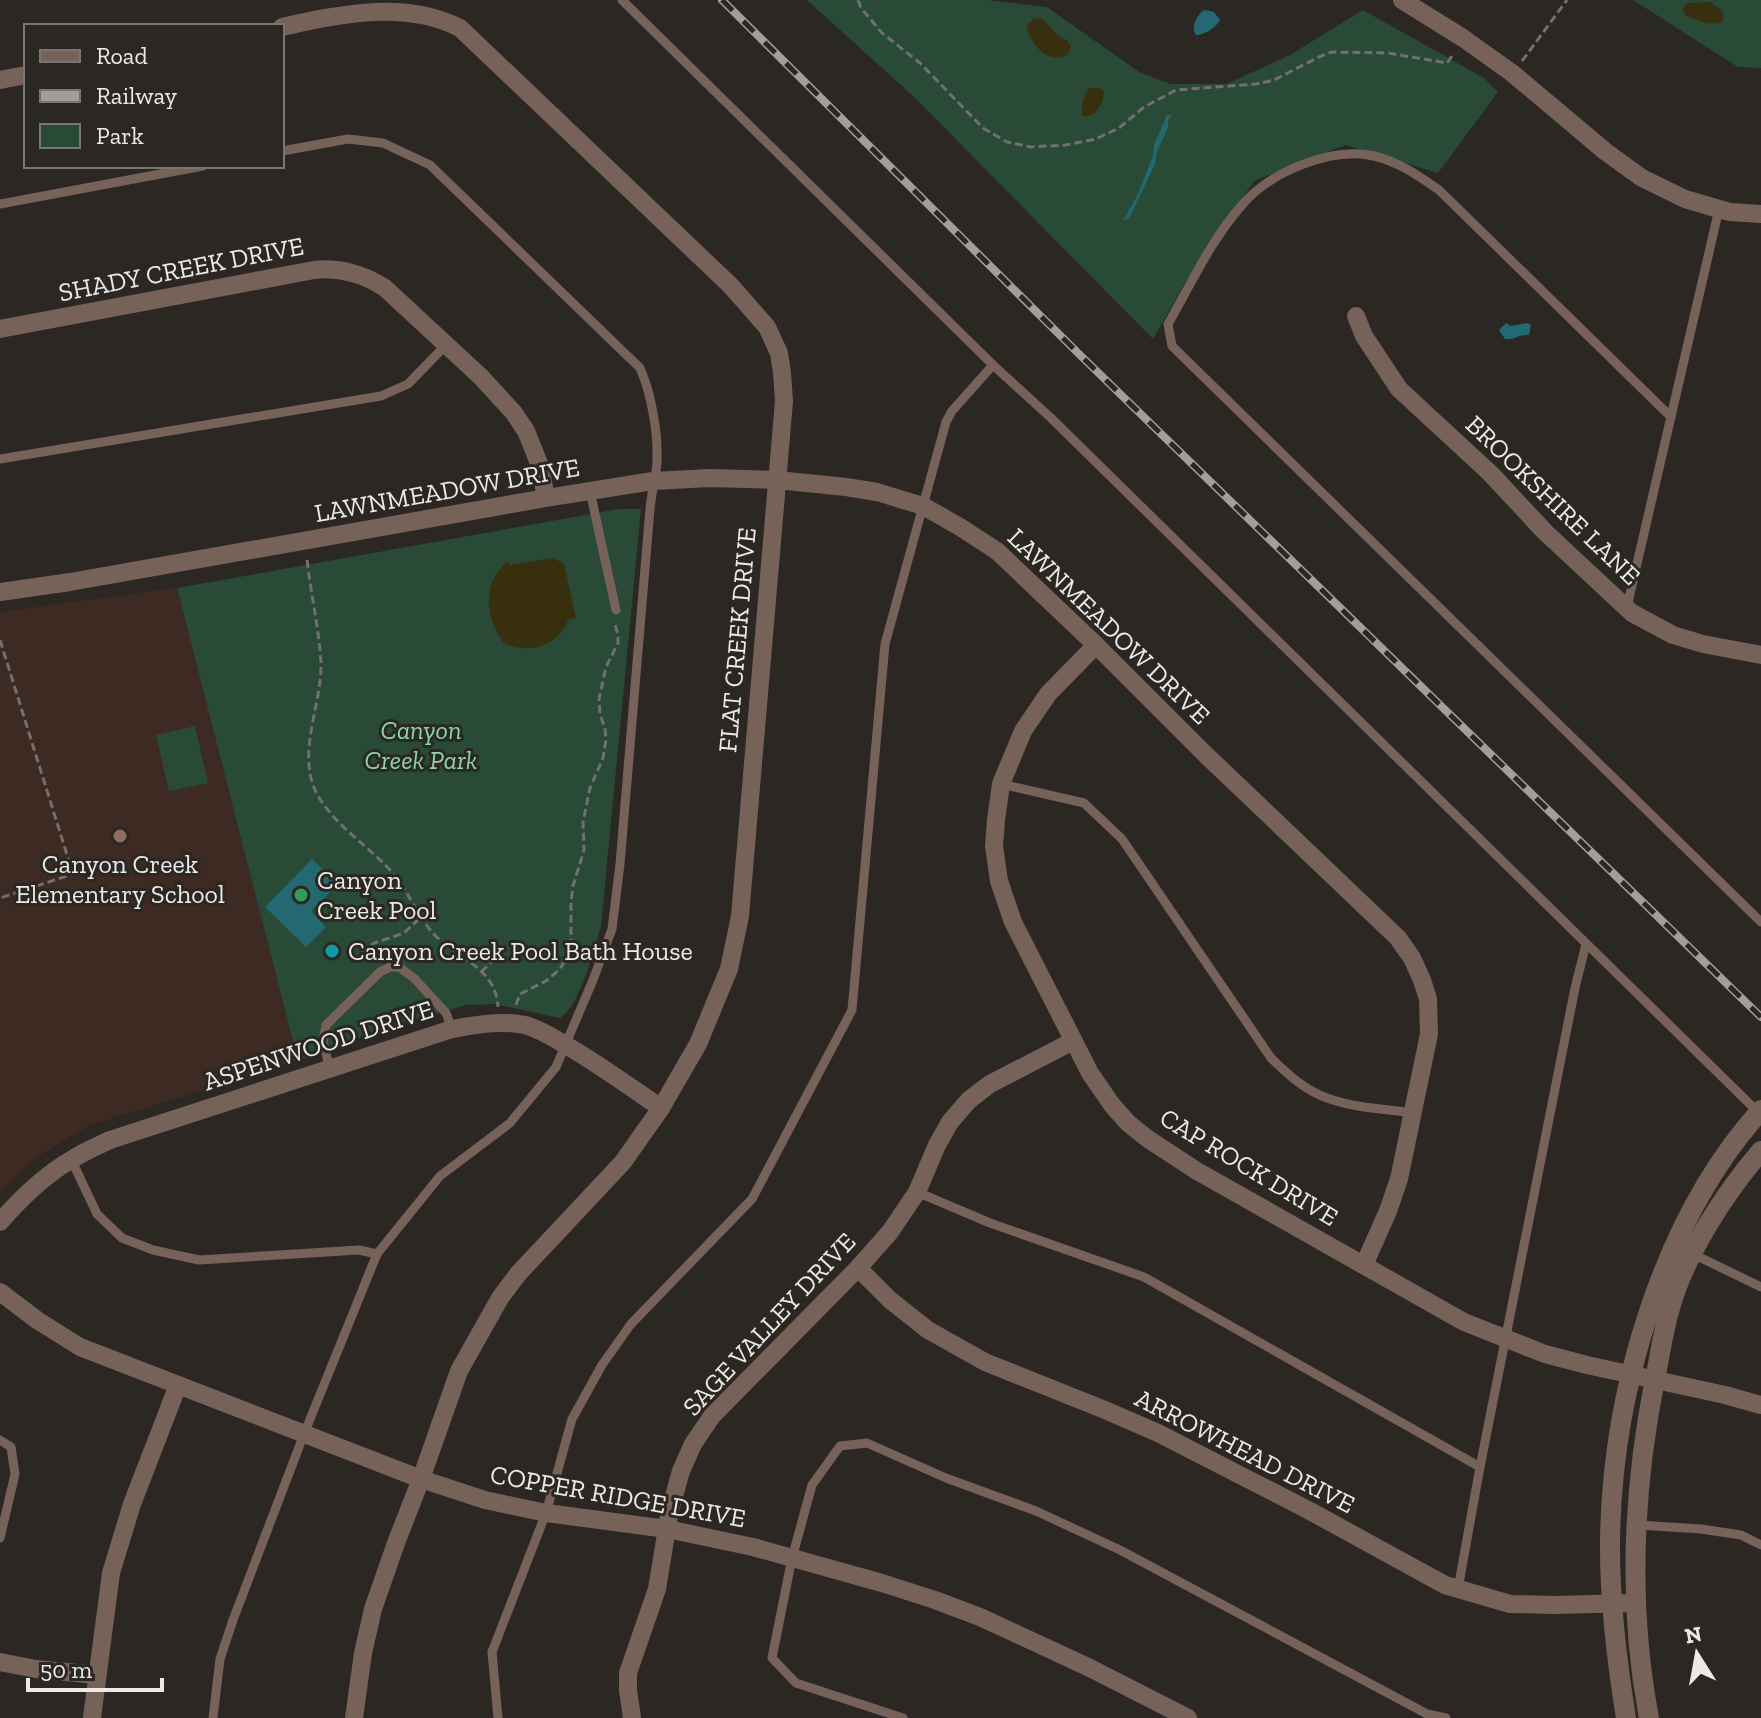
<svg xmlns="http://www.w3.org/2000/svg" width="1761" height="1718" viewBox="0 0 1761 1718" font-family="'Zilla Slab',serif">
  <style>
    .education { fill: #3d2b23 }
    .green { fill: #284a36 }
    .sand { fill: #382f0f }
    .water { fill: #246871 }
    .lines { fill: none; stroke-linecap: round; stroke-linejoin: round }
    .path { stroke: #72706c; stroke-width: 3; stroke-dasharray: 8 4; stroke-linecap: butt }
    .service { stroke: #77625a; stroke-width: 9 }
    .minor { stroke: #77625a; stroke-width: 18 }
    .tertiary { stroke: #77625a; stroke-width: 20 }
    .rail-casing { stroke: #a19f9b; stroke-width: 8 }
    .rail { stroke: #2b2824; stroke-width: 5; stroke-dasharray: 15; stroke-linecap: butt }
    .education-dot { fill: #8d6e63; stroke: #2b2824; stroke-width: 3 }
    .leisure-dot { fill: #2e9e5b; stroke: #2b2824; stroke-width: 3 }
    .culture-dot { fill: #0f9aa8; stroke: #2b2824; stroke-width: 3 }
    .labels { text-anchor: middle; dominant-baseline: central; stroke-width: 6; stroke-linejoin: round; paint-order: stroke }
    .street-label { font-size: 26px; fill: #eceae7; stroke: #2b2824 }
    .park-label { font-size: 26px; font-style: italic; fill: #8ad5a9; stroke: #2b2824 }
    .poi-label { font-size: 26px; fill: #eceae7; stroke: #2b2824; text-anchor: start }
  </style>
  <rect width="100%" height="100%" fill="#2b2824"/>
  <path class="education" d="M177 588 298 1061 90 1125 33 1159 0 1193V612Z"/>
  <g class="green">
    <path d="M807 0H987L1047 7 1139 72 1170 84H1227L1290 55 1363 10 1484 78 1498 92 1438 173 1345 145 1254 181 1185 283 1153 339 914 97Z"/>
    <path d="M1633 0H1761V68L1738 67Z"/>
    <path d="M619 509H641L601 926C594 949 581 1005 560 1018L495 1004 466 1005 383 1029 298 1061 177 588Z"/>
    <path d="M195 726 208 783 169 791 156 735Z"/>
  </g>
  <g class="sand">
    <path d="M1710 2 1721 10 1724 16 1722 22C1709 27 1698 19 1686 16L1682 9 1688 3Z"/>
    <path d="M1040 18C1048 22 1051 30 1058 35 1064 40 1067 38 1071 46L1069 54C1047 66 1032 45 1026 26L1033 19Z"/>
    <path d="M1094 88H1100L1104 92C1103 104 1095 119 1083 116 1080 107 1083 98 1088 89Z"/>
    <path d="M553 558 564 564 576 618 568 620C558 646 530 654 505 644 484 620 482 581 508 561L510 565Z"/>
  </g>
  <g class="water">
    <path d="M1204 10 1214 12 1220 20C1217 27 1204 35 1196 35 1190 27 1197 15 1204 10Z"/>
    <path d="M1167 115H1172L1168 120V128L1157 151 1155 164 1129 219 1123 220 1136 198 1153 156 1154 145Z"/>
    <path d="M1506 323 1511 326 1528 323 1531 325 1529 335C1517 334 1516 340 1505 339L1499 330Z"/>
    <path d="M312 859 338 884 311 911 326 927 306 947 265 907Z"/>
  </g>
  <g class="lines">
    <g class="path">
      <path d="M858 0 861 8 882 33 920 63 983 128 1007 142 1031 147 1066 145 1096 139 1119 128 1144 107 1176 90 1256 84 1274 80 1319 57 1332 52 1388 53 1447 63 1454 53"/>
      <path d="M1522 61 1567 0"/>
      <path d="M307 560C311 594 319 629 321 663 322 706 295 755 318 796 336 826 368 846 391 871 407 889 416 913 432 932 454 958 496 966 498 1007"/>
      <path d="M0 640 73 874 0 898"/>
      <path d="M353 961 374 943 404 933 421 917 434 911"/>
      <path d="M481 972 498 956"/>
      <path d="M516 1005 520 994 546 981 560 969 569 954 571 940V903L573 886 584 850 583 822 590 788 603 758 606 740 605 729 600 714 599 699 606 667 618 643V635L614 621"/>
    </g>
    <g class="service">
      <path d="M622 0 993 365 1051 418 1760 1114"/>
      <path d="M0 204 203 166"/>
      <path d="M1671 417 1439 190C1419 176 1399 162 1374 156 1332 146 1270 172 1242 205 1211 240 1191 284 1168 324L1172 346 1761 922"/>
      <path d="M0 459 381 396 408 384 446 345"/>
      <path d="M590 491 616 610"/>
      <path d="M1627 607 1719 209"/>
      <path d="M1001 784 1084 803 1122 839 1271 1058C1288 1075 1305 1090 1327 1098 1354 1108 1385 1109 1413 1113"/>
      <path d="M330 1069 323 1042 326 1025 380 972 390 967H399L415 979 446 1013 452 1029"/>
      <path d="M71 1159 97 1214 122 1238 153 1250 199 1260 359 1250 377 1254"/>
      <path d="M917 1192 990 1223 1144 1277 1480 1467"/>
      <path d="M1693 1254 1761 1287"/>
      <path d="M0 1440 11 1447 15 1474 0 1538"/>
      <path d="M1638 1525 1701 1529 1741 1535 1761 1545"/>
      <path d="M1458 1589 1480 1467 1575 988 1586 944"/>
      <path d="M213 1718 220 1659 233 1620 304 1434 377 1254 440 1176 510 1123 556 1067 593 980 612 929 620 864 650 509C651 494 657 474 657 460 658 431 651 393 640 368L430 165 383 143 348 139 282 151"/>
      <path d="M498 1718 492 1652 546 1513 572 1419 602 1365 631 1324 752 1199 852 1010 885 644 946 422 952 411 993 365"/>
      <path d="M903 1718 796 1683 772 1658 792 1558 812 1485 840 1446 867 1443 946 1478 1036 1511 1120 1550 1427 1714 1446 1718"/>
    </g>
    <g class="minor">
      <path d="M1402 0 1463 38 1512 73 1606 152 1642 178 1685 199 1719 209 1730 212 1761 214"/>
      <path d="M282 27C341 14 405 0 460 28L731 286 767 327 779 353 782 373 784 401 740 916 729 969 698 1044 661 1108 623 1162 518 1274 500 1298 459 1371 421 1479 396 1543 373 1609 363 1653 354 1718"/>
      <path d="M0 80 26 75"/>
      <path d="M1356 316 1364 336 1399 389 1491 474 1545 532 1632 613 1673 635 1703 644 1761 655"/>
      <path d="M0 329 314 270C338 267 364 274 385 288L481 377 514 413 526 431 540 466 546 498"/>
      <path d="M0 592 70 582 546 498 653 481 709 478 777 480 846 487 877 492 923 506 960 527 997 551 1096 645 1206 755 1398 938 1412 958 1422 980 1428 999 1429 1034 1399 1179 1388 1211 1364 1265"/>
      <path d="M1096 645 1048 694 1023 731 1001 784 996 820 994 846 999 881 1013 922 1090 1073 1112 1105 1128 1123 1148 1139 1197 1171 1464 1322 1545 1354 1587 1365 1725 1395 1761 1405"/>
      <path d="M0 1222C21 1198 43 1176 71 1160 83 1152 97 1146 110 1140L452 1029C476 1025 500 1020 525 1025 543 1030 558 1041 574 1050 604 1068 633 1089 661 1108"/>
      <path d="M858 1268 890 1300 928 1330 985 1362 1105 1410 1158 1433 1310 1511 1445 1585 1510 1604 1554 1605 1635 1603"/>
      <path d="M0 1292 37 1320 80 1347 421 1479 485 1500 546 1513 667 1529 753 1547 882 1583 935 1600 980 1617 1090 1668 1188 1718"/>
      <path d="M0 1662 36 1669 97 1675"/>
      <path d="M92 1718 111 1573 132 1504 178 1385"/>
      <path d="M632 1718 628 1690V1673L657 1589 670 1510 681 1471 693 1444 712 1416 858 1268 890 1232 917 1192 937 1145 950 1122 969 1100 990 1084 1073 1041"/>
    </g>
    <g class="tertiary">
      <path d="M1626 1718C1617 1662 1610 1606 1610 1549 1610 1400 1660 1222 1761 1110"/>
      <path d="M1649 1718C1628 1607 1633 1490 1655 1379 1660 1356 1663 1331 1670 1308 1685 1254 1725 1193 1761 1151"/>
    </g>
    <g class="rail-casing">
      <path id="rail" d="M722 0 1079 354 1761 1017"/>
    </g>
    <use href="#rail" class="rail"/>
  </g>
  <circle class="education-dot" cx="120" cy="836" r="8"/>
  <circle class="leisure-dot" cx="301" cy="895" r="8"/>
  <circle class="culture-dot" cx="332" cy="951" r="8"/>
  <g class="labels">
    <g class="street-label">
      <text transform="translate(181 269) rotate(-11)">SHADY CREEK DRIVE</text>
      <text transform="translate(447 490) rotate(-10)">LAWNMEADOW DRIVE</text>
      <text transform="translate(1553 500) rotate(44)">BROOKSHIRE LANE</text>
      <text transform="translate(1109 626) rotate(44)">LAWNMEADOW DRIVE</text>
      <text transform="translate(737 640) rotate(-85)">FLAT CREEK DRIVE</text>
      <text transform="translate(318 1045) rotate(-18)">ASPENWOOD DRIVE</text>
      <text transform="translate(1249 1167) rotate(31)">CAP ROCK DRIVE</text>
      <text transform="translate(769 1324) rotate(-47)">SAGE VALLEY DRIVE</text>
      <text transform="translate(1245 1451) rotate(27)">ARROWHEAD DRIVE</text>
      <text transform="translate(618 1496) rotate(10)">COPPER RIDGE DRIVE</text>
    </g>
    <g class="park-label">
      <text x="421" y="730">Canyon<tspan x="421" dy="30">Creek Park</tspan></text>
    </g>
    <g class="poi-label">
      <text x="120" y="864" text-anchor="middle">Canyon Creek<tspan x="120" dy="30">Elementary School</tspan></text>
      <text x="317" y="880">Canyon<tspan x="317" dy="30">Creek Pool</tspan></text>
      <text x="348" y="951">Canyon Creek Pool Bath House</text>
    </g>
  </g>
  <rect x="24" y="24" width="260" height="144" fill="#2b2824" stroke="#787672" stroke-width="2"/>
  <rect x="40" y="50" width="40" height="12" fill="#77625a" stroke="#787672" stroke-width="2"/>
  <text x="96" y="64" font-size="24" fill="#eceae7">Road</text>
  <rect x="40" y="90" width="40" height="12" fill="#a19f9b" stroke="#787672" stroke-width="2"/>
  <text x="96" y="104" font-size="24" fill="#eceae7">Railway</text>
  <rect x="40" y="124" width="40" height="24" fill="#284a36" stroke="#787672" stroke-width="2"/>
  <text x="96" y="144" font-size="24" fill="#eceae7">Park</text>
  <g transform="translate(1697 1654) rotate(349)" stroke="#2b2824" stroke-width="6" paint-order="stroke">
  <path d="M0-6L14 30L0 20L-14 30Z" fill="#eceae7"/>
  <text y="-12" font-size="22" font-weight="bold" text-anchor="middle" fill="#eceae7">N</text>
  </g>
  <path d="M28 1678v12h134v-12" fill="none" stroke="#eceae7" stroke-width="4"/>
  <text x="40" y="1678" font-size="24" fill="#eceae7" stroke="#2b2824" stroke-width="6" paint-order="stroke">50 m</text>
</svg>
